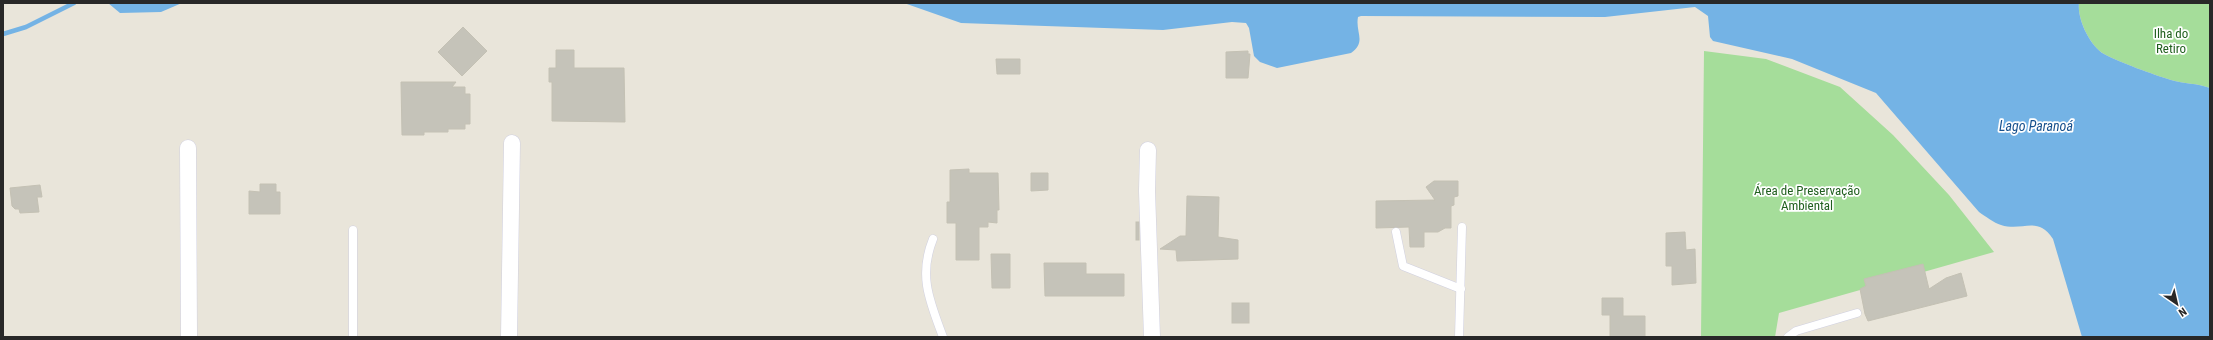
<svg xmlns="http://www.w3.org/2000/svg" width="2213" height="340" viewBox="0 0 2213 340" font-family="'Roboto Condensed',sans-serif">
  <style>
    .green { fill: #a5dd9a }
    .water { fill: #74b3e5 }
    .lines { fill: none; stroke-linecap: round; stroke-linejoin: round }
    .stream { stroke: #74b3e5; stroke-width: 4.5 }
    .building { fill: #c5c3b9; stroke: #c4c1b4 }
    .service-casing { stroke: #d0d0e0; stroke-width: 9 }
    .minor-casing { stroke: #d0d0e0; stroke-width: 17 }
    .service { stroke: #fff; stroke-width: 8 }
    .minor { stroke: #fff; stroke-width: 16 }
    .labels { text-anchor: middle; dominant-baseline: central; stroke-width: 3.5; stroke-linejoin: round; paint-order: stroke }
    .park-label { font-size: 13px; fill: #205f1e; stroke: #fff }
    .water-label { font-size: 14px; font-style: italic; fill: #16508d; stroke: #fff }
  </style>
  <rect width="100%" height="100%" fill="#e9e5da"/>
  <g class="green">
    <path d="M2079 3H2210V88C2197 83 2184 84 2171 80 2152 74 2121 63 2104 54 2090 46 2077 19 2079 3Z"/>
    <path d="M1704 51 1766 59 1840 87 1893 135 1949 195 1994 252 1779 313 1775 337H1701Z"/>
  </g>
  <g class="water">
    <path d="M108 3H182L161 12 120 13Z"/>
    <path d="M904 3H2079C2077 19 2090 46 2104 54 2121 63 2152 74 2171 80 2184 84 2197 83 2210 88V337H2082L2053 239C2037 215 2023 232 2001 225 1994 223 1985 216 1979 212L1876 93 1792 59 1713 41 1710 37 1708 16 1695 7 1605 17 1361 16 1358 17C1355 32 1367 42 1351 53L1277 68 1260 62 1254 56 1249 28 1246 23 1232 22 1163 30 961 23Z"/>
  </g>
  <g class="lines">
    <path class="stream" d="M3 34 26 27 74 3"/>
  </g>
  <g class="building">
    <path d="M463 27 487 51 462 76 438 52Z"/>
    <path d="M556 50H574V68H624L625 122 552 121V82H549V68H556Z"/>
    <path d="M1248 51V54H1250L1248 78H1226V52Z"/>
    <path d="M996 59H1020V74H997Z"/>
    <path d="M401 82H456L452 87H465V94H470V124H465V129H448V132H424V135H402Z"/>
    <path d="M969 169V173H998L999 210H997V223L988 222V227H979V260H956V223H947V202H950V170Z"/>
    <path d="M1031 173H1048V190L1031 191Z"/>
    <path d="M1434 181H1458V196L1454 197V205L1451 206V228H1445L1438 232H1424V247H1410L1409 227 1376 228V201L1435 200 1426 187Z"/>
    <path d="M260 184H276V192H280V214H249V191L260 192Z"/>
    <path d="M40 185 42 197H37L39 212 20 213 19 209H15L12 206 10 188Z"/>
    <path d="M1187 196 1219 197 1218 237 1238 240V259L1177 261 1176 250 1160 249 1180 236H1186Z"/>
    <rect x="1136" y="222" width="3" height="18"/>
    <path d="M1685 232 1686 250 1695 249 1696 283 1672 285V266H1666V233Z"/>
    <path d="M991 254H1010V288H992Z"/>
    <path d="M1044 263H1086V274H1124V296H1045Z"/>
    <path d="M1923 264 1929 289 1946 278 1961 273 1967 296 1868 321 1865 314 1860 289 1866 286 1864 279Z"/>
    <path d="M1602 298H1623V316H1645V337H1610V315H1602Z"/>
    <rect x="1232" y="303" width="17" height="20"/>
  </g>
  <g class="lines">
    <g class="service-casing">
      <g id="service">
        <path d="M353 230V337"/>
        <path d="M1396 232 1403 266 1461 289"/>
        <path d="M933 239C918 276 930 302 943 337"/>
        <path d="M1459 337 1462 227"/>
        <path d="M1788 337 1796 331 1857 313"/>
      </g>
    </g>
    <g class="minor-casing">
      <g id="minor">
        <path d="M188 148 189 337"/>
        <path d="M1148 150 1147 191 1152 337"/>
        <path d="M509 337 512 143"/>
      </g>
    </g>
    <use href="#service" class="service"/>
    <use href="#minor" class="minor"/>
  </g>
  <g class="labels">
    <g class="park-label">
      <text x="2171" y="33">Ilha do<tspan x="2171" dy="15">Retiro</tspan></text>
      <text x="1807" y="190">Área de Preservação<tspan x="1807" dy="15">Ambiental</tspan></text>
    </g>
    <g class="water-label">
      <text x="2036" y="126">Lago Paranoá</text>
    </g>
  </g>
  <rect width="2213" height="340" fill="none" stroke="#282828" stroke-width="8"/>
  <g transform="translate(2177 304) rotate(146)" stroke="#ffffff" stroke-width="3" paint-order="stroke">
  <path d="M0-3L7 15L0 10L-7 15Z" fill="#282828"/>
  <text y="-6" font-size="11" font-weight="bold" text-anchor="middle" fill="#282828">N</text>
  </g>
</svg>
